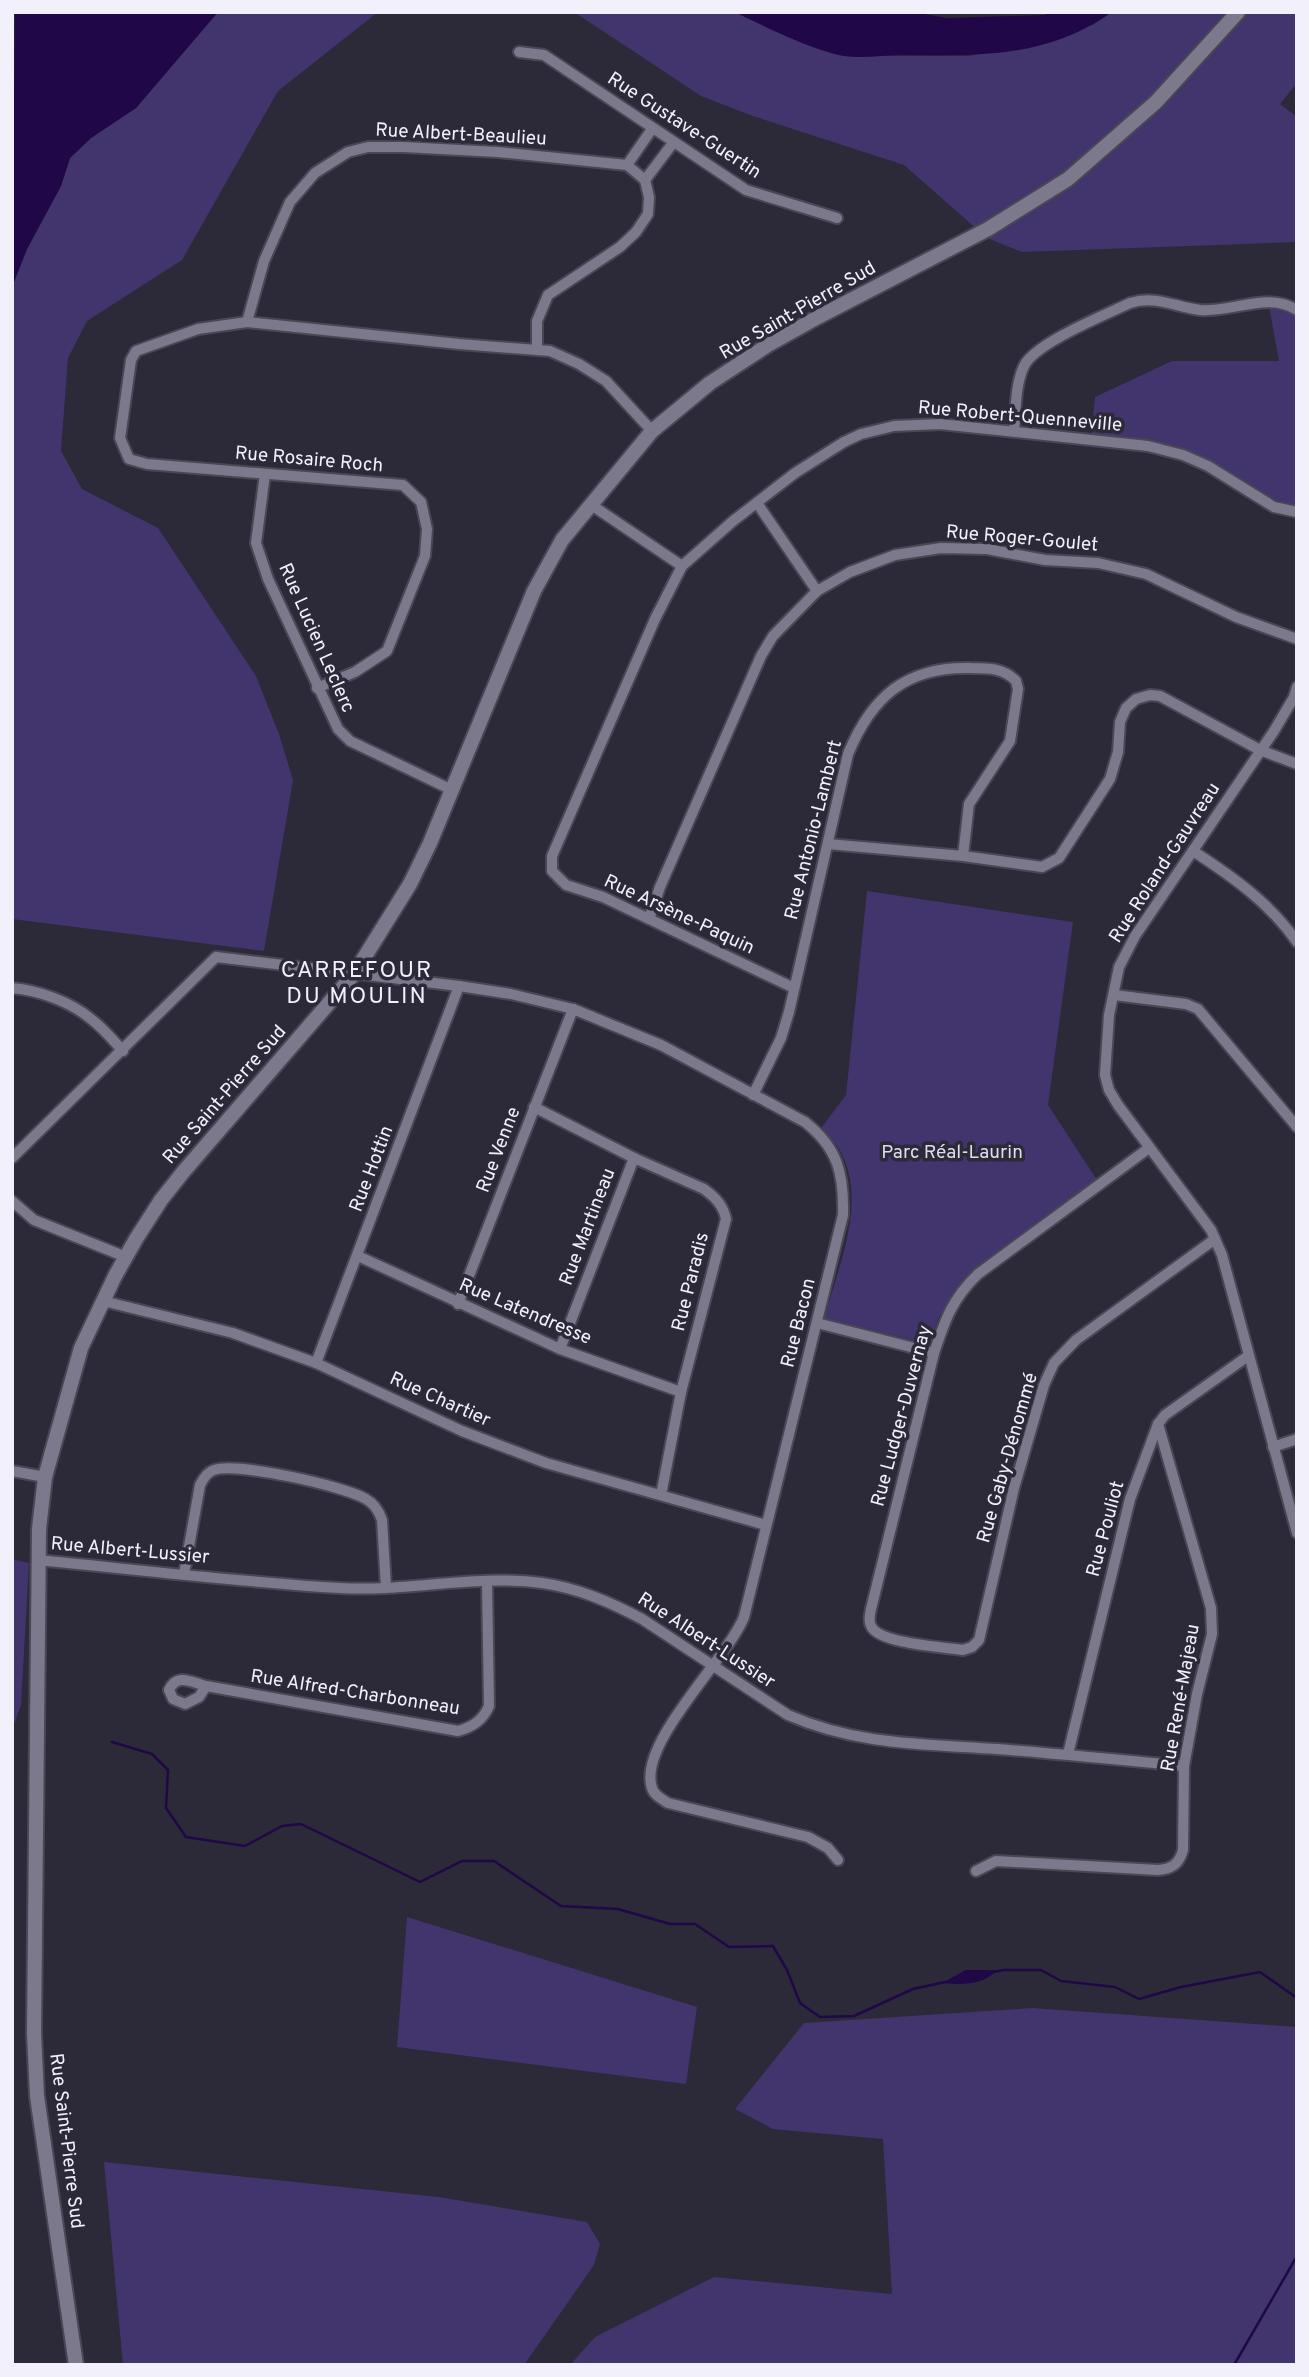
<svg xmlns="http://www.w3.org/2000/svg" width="1309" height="2377" viewBox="0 0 1309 2377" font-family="Overpass,sans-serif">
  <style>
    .green { fill: #42346d }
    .water { fill: #200748 }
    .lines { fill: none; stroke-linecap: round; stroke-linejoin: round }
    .stream { stroke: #200748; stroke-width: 2.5 }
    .street-casing { stroke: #494755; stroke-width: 14 }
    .secondary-casing { stroke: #494755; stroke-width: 18 }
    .street { stroke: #7c798c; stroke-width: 10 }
    .secondary { stroke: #7c798c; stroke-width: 14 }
    .labels { text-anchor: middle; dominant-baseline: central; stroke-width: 7; stroke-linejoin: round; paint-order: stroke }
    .street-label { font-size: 19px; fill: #f2f0fb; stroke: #2c2939 }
    .park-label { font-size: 19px; fill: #dfdcf0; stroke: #2c2939 }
    .quarter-label { font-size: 23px; letter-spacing: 2px; fill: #f2f0fb; stroke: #2c2939 }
  </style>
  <rect width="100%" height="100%" fill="#2c2939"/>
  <g class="green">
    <path d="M218 12H378L278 91 182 260 87 321 68 358 61 451 82 489 158 528 256 676 279 734 293 780 264 951 12 919V287L27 249 61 186 70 158 91 138 136 108Z"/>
    <path d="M574 12H735L845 56H970L1093 25 1112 12H1297V83L1280 104 1297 117V242L1022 252 987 238 904 165 750 115 701 96Z"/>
    <path d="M1268 301 1297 310V512L1274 507 1183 455 1091 439 1095 397 1172 361H1279Z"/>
    <path d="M867 891 1073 922 1048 1105 1097 1180 984 1263 962 1282 939 1317 930 1344 824 1319C838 1267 869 1200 839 1149 834 1142 827 1135 821 1128L846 1095Z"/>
    <path d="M12 1559 29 1563 21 1705 12 1730Z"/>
    <path d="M407 1917 697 2007 686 2084 397 2047Z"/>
    <path d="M1033 2008 1297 2027V2365H570L595 2337 714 2277 892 2294 883 2139 773 2129 735 2109 804 2023Z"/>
    <path d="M104 2162 439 2197 587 2222 600 2244 594 2265 524 2365H123Z"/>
  </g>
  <g class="water">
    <path d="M15 12H218L136 108 91 138 70 158 61 186 27 249 12 287Z"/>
    <path d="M735 12H912L947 18 1045 15 1048 12H1112C1047 58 979 56 903 55 884 55 863 59 844 56 815 51 763 26 735 12Z"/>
    <path d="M966 1970H998C982 1985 963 1985 942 1983Z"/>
  </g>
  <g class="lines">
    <g class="stream">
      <path d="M112 1742 152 1754 168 1770 166 1808 186 1837 245 1846 282 1826 301 1824 420 1882 462 1861H494L561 1906 618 1909 670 1924H695L729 1947 773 1946 787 1970 800 2003 820 2017 854 2016 913 1989 945 1982"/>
      <path d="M993 1972 1004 1970H1041L1061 1981 1115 1987 1139 1999 1181 1987 1260 1972 1297 1998"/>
      <path d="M1234 2365 1297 2256"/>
    </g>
    <g class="street-casing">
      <g id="street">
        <path d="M519 52 544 55 746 190 837 218"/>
        <path d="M627 165 652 129"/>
        <path d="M645 180 673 143"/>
        <path d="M247 322 264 261 290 202 315 173 348 152 368 147H403L498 152 627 165 645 180 649 197 648 214 636 232 620 247 548 295 537 321V349"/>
        <path d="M1014 431C1016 410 1015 385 1024 366 1035 343 1105 315 1130 303 1156 295 1175 307 1200 310 1233 313 1267 291 1297 310"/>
        <path d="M265 474 256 543 268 579 338 729 350 741 452 790"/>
        <path d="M757 503 817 591"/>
        <path d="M590 504 682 566"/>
        <path d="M1297 687 1294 697 1274 731 1135 936 1119 967 1109 1015 1105 1075 1109 1090 1118 1105 1211 1230 1222 1255 1297 1533"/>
        <path d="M317 688 355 672 387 651 425 556 427 529 421 502 403 485 147 464 129 459 120 438 131 360 136 351 198 329 247 322 459 344 550 351 579 364 606 381 652 431"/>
        <path d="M828 844 963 856 1042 867 1059 858 1110 779 1118 752 1120 722 1126 708 1136 699 1150 695 1160 696 1260 750 1297 764"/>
        <path d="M1193 851C1233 877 1270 903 1297 942"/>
        <path d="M649 919 660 887 761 656 773 636 817 591 850 572 895 555 941 548 987 549 1045 560 1098 563 1146 574 1236 617 1297 639"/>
        <path d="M12 988C38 990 71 1002 91 1019 103 1028 113 1040 123 1051"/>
        <path d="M794 988 603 897 566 885 552 871V856L655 619 682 566 733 521 795 473 844 442 861 434 894 426 940 424 1148 446 1183 455 1208 466 1274 507 1297 512"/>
        <path d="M1114 995 1186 1004 1198 1009 1297 1127"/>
        <path d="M753 1095 781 1038 789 1012 848 754C872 696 907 666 971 668 988 668 1004 668 1016 681L1018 689 1010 741 969 804 963 856"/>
        <path d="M534 1107 634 1158 704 1189C715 1197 723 1205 726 1219L681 1392 661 1495"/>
        <path d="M1149 1148 978 1274C952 1299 945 1320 934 1353L871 1609C870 1614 868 1621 871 1626 879 1644 944 1647 963 1650L972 1647 979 1640 1014 1488 1044 1385 1054 1363 1076 1340 1215 1239"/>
        <path d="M12 1158 216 957 459 986 511 994 573 1009 661 1045 805 1122C838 1148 844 1174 843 1215L744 1617C727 1659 642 1739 651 1784 652 1794 660 1798 668 1803L808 1837 828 1848 838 1860"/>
        <path d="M12 1201 34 1220 126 1257"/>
        <path d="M358 1256 560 1349 681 1392"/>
        <path d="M103 1301 233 1333 316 1363 462 1431 546 1463 766 1525"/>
        <path d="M458 1304 573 1009"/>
        <path d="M817 1323 934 1353"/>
        <path d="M560 1349 634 1158"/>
        <path d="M316 1363 459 986"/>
        <path d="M1273 1447 1297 1439"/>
        <path d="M12 1471 45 1477"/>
        <path d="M38 1560C139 1570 240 1582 340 1588 408 1592 475 1574 542 1583 578 1588 610 1602 642 1619L788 1715C856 1745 924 1744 997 1749 1060 1754 1122 1760 1184 1766"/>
        <path d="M184 1574 200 1485C203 1479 207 1472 214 1470 237 1462 344 1486 366 1499 375 1504 379 1511 382 1520L386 1587"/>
        <path d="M206 1686 199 1697 185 1704 173 1699 169 1690C177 1673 191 1682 206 1686L458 1731C473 1727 483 1720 489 1706L487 1581"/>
        <path d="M1068 1754 1130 1499 1158 1424 1165 1415 1248 1356"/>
        <path d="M976 1871 996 1861 1158 1870C1172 1869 1179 1864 1183 1850L1184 1766 1197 1694 1212 1634 1211 1608 1158 1424"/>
      </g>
    </g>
    <g class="secondary-casing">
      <path id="secondary" d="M76 2365 37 2096 34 2033 39 1529 45 1477 81 1348 115 1276 136 1239 161 1200 184 1171 354 974 410 884 430 843 534 591 562 540 652 431 710 383 768 345 818 317 988 229 1068 179 1156 102 1238 12"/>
    </g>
    <use href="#street" class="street"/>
    <use href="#secondary" class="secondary"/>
  </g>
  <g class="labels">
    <g class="street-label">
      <text transform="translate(684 126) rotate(33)">Rue Gustave-Guertin</text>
      <text transform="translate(461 135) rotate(3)">Rue Albert-Beaulieu</text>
      <text transform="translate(798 311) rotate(-30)">Rue Saint-Pierre Sud</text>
      <text transform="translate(1020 417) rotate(5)">Rue Robert-Quenneville</text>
      <text transform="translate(309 460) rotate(5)">Rue Rosaire Roch</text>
      <text transform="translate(1022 539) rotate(5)">Rue Roger-Goulet</text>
      <text transform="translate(316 638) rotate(66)">Rue Lucien Leclerc</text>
      <text transform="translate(814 830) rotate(-76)">Rue Antonio-Lambert</text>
      <text transform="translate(1165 863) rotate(-57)">Rue Roland-Gauvreau</text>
      <text transform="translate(679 915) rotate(25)">Rue Arsène-Paquin</text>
      <text transform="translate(225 1095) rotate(-49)">Rue Saint-Pierre Sud</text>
      <text transform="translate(499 1150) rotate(-69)">Rue Venne</text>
      <text transform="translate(372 1169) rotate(-69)">Rue Hottin</text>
      <text transform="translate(588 1227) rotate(-69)">Rue Martineau</text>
      <text transform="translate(691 1282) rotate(-76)">Rue Paradis</text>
      <text transform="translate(525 1312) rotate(23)">Rue Latendresse</text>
      <text transform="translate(799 1323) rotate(-76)">Rue Bacon</text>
      <text transform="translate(440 1400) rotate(24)">Rue Chartier</text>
      <text transform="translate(902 1416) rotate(-75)">Rue Ludger-Duvernay</text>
      <text transform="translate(1008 1458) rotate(-74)">Rue Gaby-Dénommé</text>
      <text transform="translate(1106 1529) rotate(-75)">Rue Pouliot</text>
      <text transform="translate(130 1551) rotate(5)">Rue Albert-Lussier</text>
      <text transform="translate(706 1641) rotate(33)">Rue Albert-Lussier</text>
      <text transform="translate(355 1693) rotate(9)">Rue Alfred-Charbonneau</text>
      <text transform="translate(1181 1698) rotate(-80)">Rue René-Majeau</text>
      <text transform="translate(66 2141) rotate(83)">Rue Saint-Pierre Sud</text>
    </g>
    <g class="park-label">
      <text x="952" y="1153">Parc Réal-Laurin</text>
    </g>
    <g class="quarter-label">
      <text x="357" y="971">CARREFOUR<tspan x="357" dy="26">DU MOULIN</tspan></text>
    </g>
  </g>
  <rect width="1309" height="2377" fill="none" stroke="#f2f0fb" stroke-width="28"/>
</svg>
